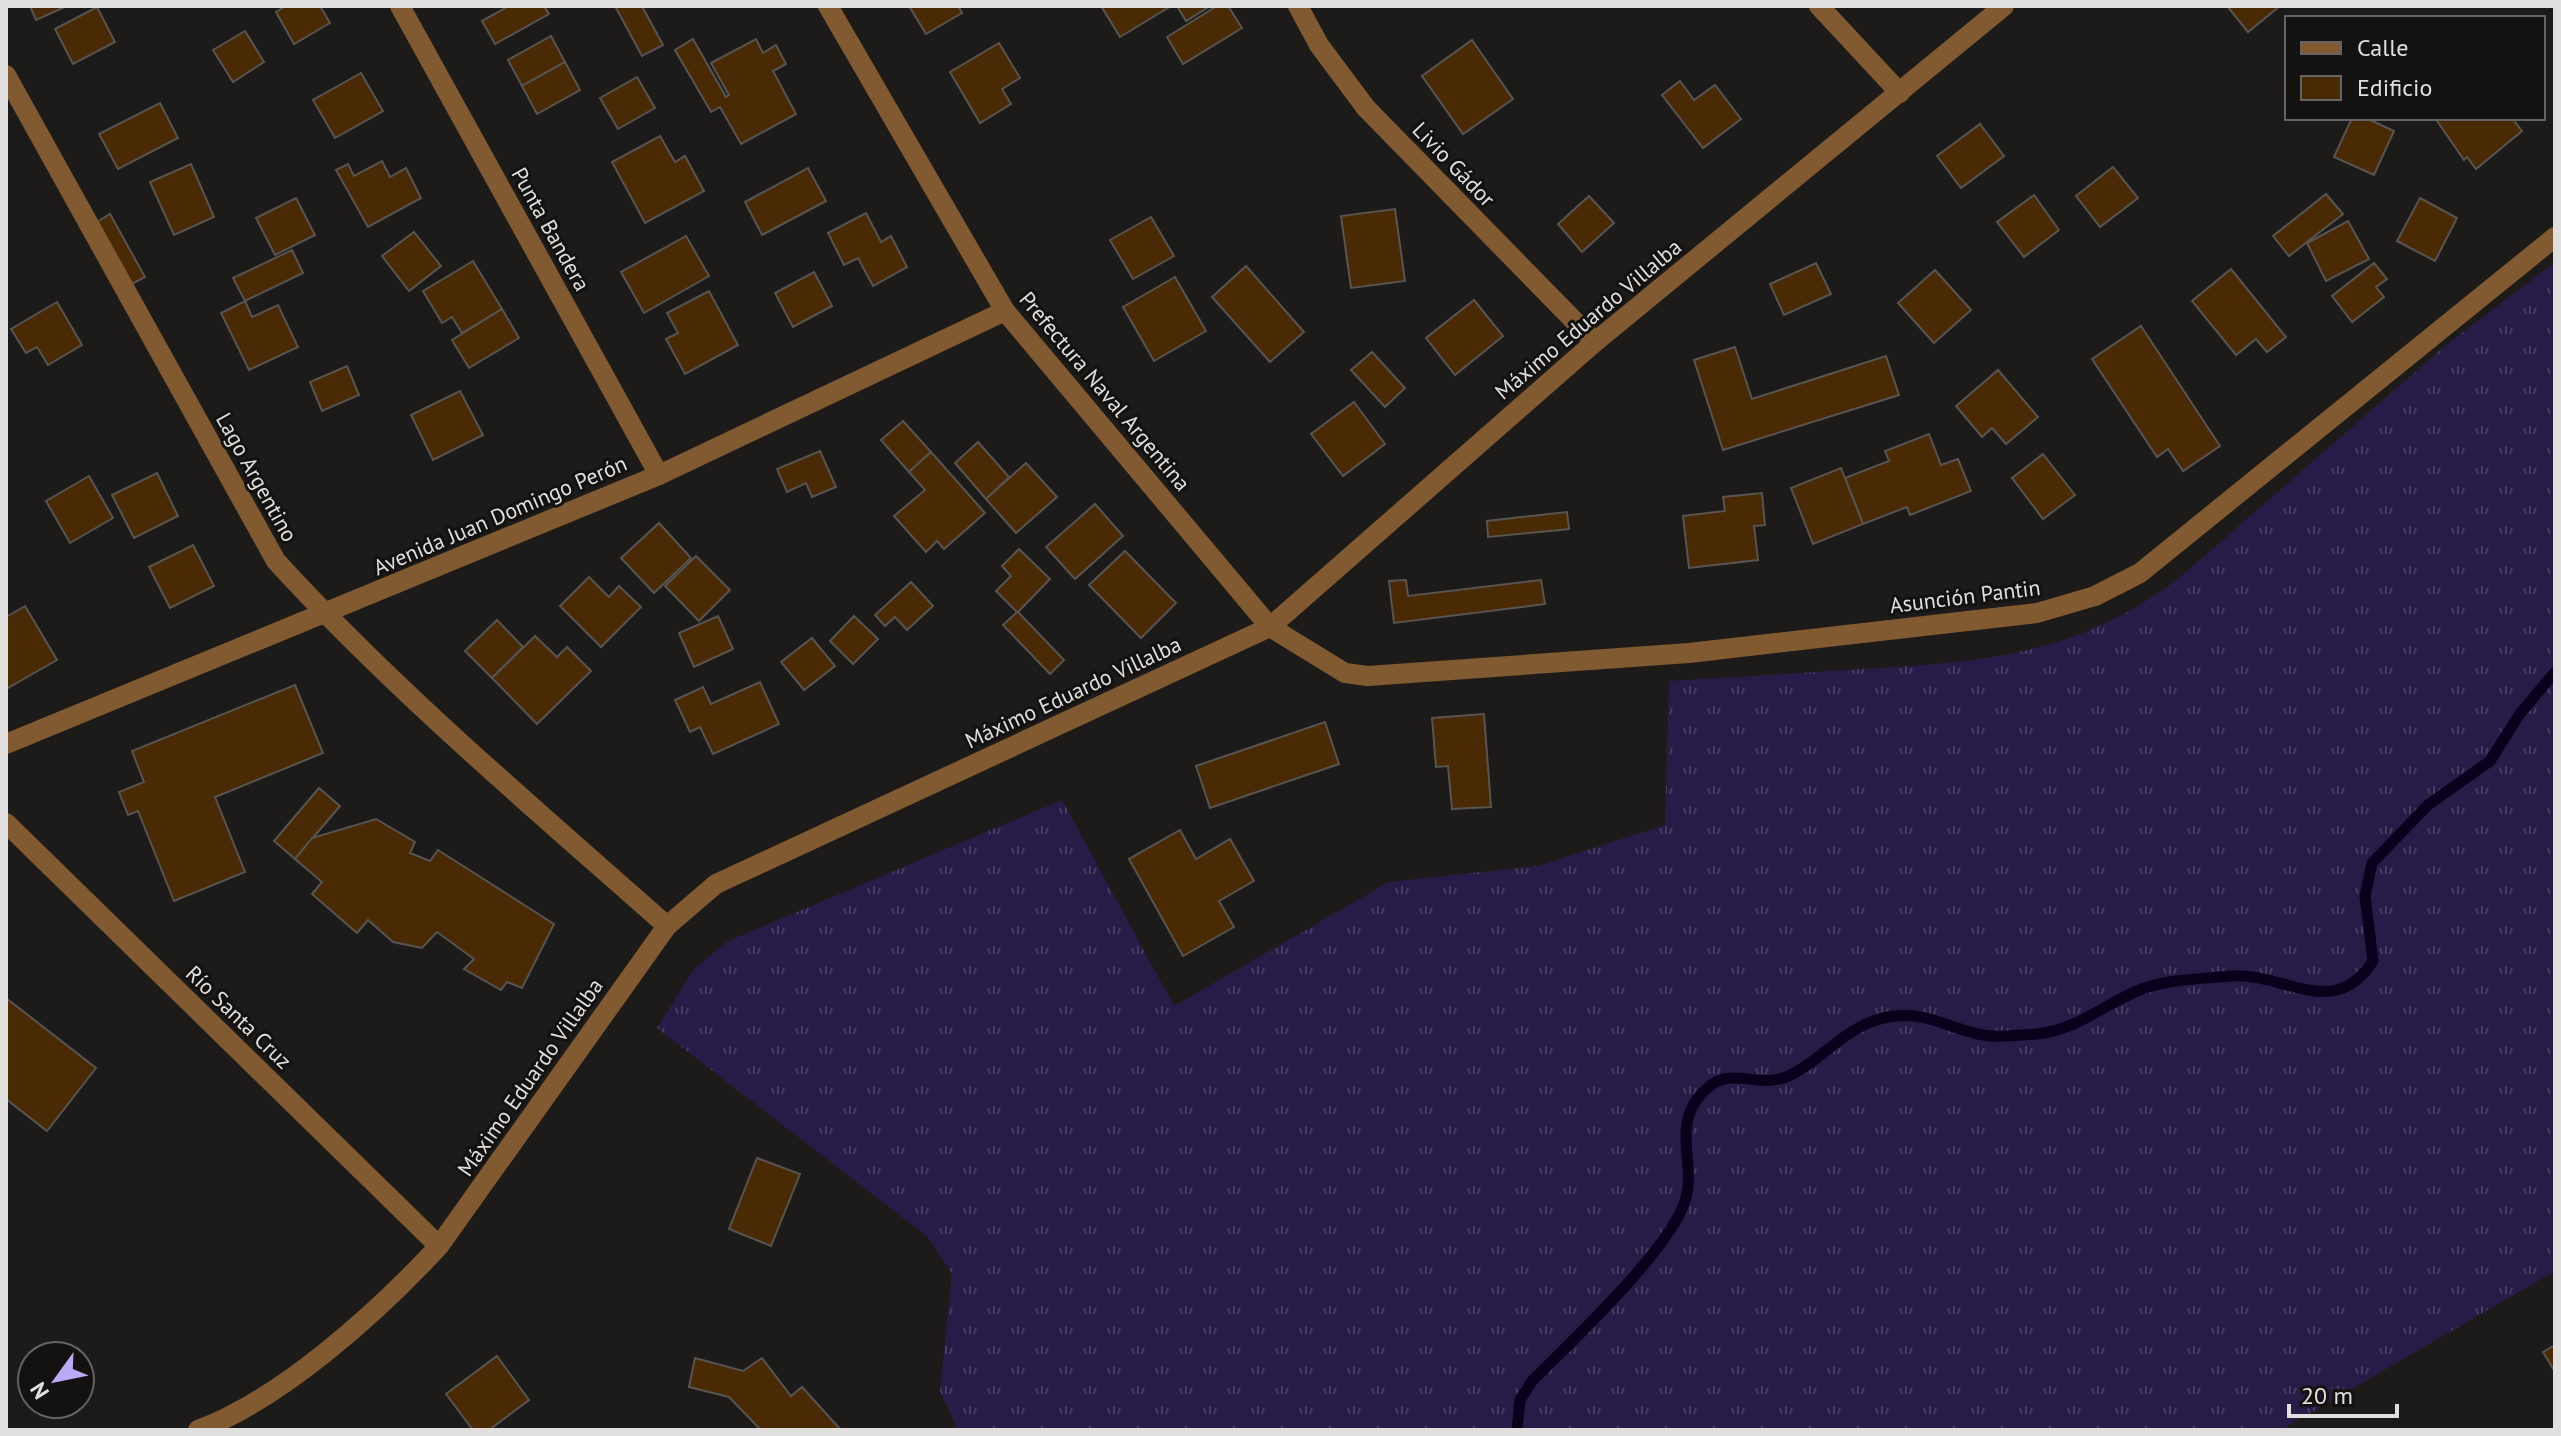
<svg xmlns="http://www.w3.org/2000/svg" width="2561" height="1436" viewBox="0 0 2561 1436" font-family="'PT Sans',sans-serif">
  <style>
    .grass { fill: url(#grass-tufts) }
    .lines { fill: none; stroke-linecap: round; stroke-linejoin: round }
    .stream { stroke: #09001c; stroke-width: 11 }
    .building { fill: #492a05; stroke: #575452; stroke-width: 2 }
    .minor { stroke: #815a31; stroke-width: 20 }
    .tertiary { stroke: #815a31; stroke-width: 20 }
    .labels { text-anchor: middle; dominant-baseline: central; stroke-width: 6; stroke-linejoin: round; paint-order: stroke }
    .street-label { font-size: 22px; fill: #e0dfdd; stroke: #141210 }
  </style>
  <defs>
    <pattern id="grass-tufts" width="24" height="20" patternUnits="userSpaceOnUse" patternTransform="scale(2)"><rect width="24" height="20" fill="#281b47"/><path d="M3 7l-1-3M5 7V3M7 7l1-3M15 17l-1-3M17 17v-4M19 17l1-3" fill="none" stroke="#473c61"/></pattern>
  </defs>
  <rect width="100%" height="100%" fill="#1d1b19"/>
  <path class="grass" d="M2555 262V1271L2281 1430H958L940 1391 952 1274 928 1237 657 1028 694 969 726 942 1062 800 1174 1006 1389 882 1538 866 1665 825 1669 681C1734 677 1799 673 1863 669 1986 661 2075 656 2178 579L2446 345Z"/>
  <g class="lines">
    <path class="stream" d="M1517 1430 1520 1400 1532 1381C1570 1343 1673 1247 1686 1198 1695 1165 1674 1128 1698 1098 1727 1060 1752 1090 1786 1077 1824 1061 1847 1021 1895 1016 1926 1012 1954 1030 1983 1035 1999 1038 2021 1035 2037 1034 2078 1030 2105 1003 2142 989 2168 979 2203 979 2231 976 2285 972 2334 1022 2373 961L2365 896 2372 863 2428 805 2490 761 2519 715 2555 672"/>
  </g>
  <g class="building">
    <path d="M30 6H67L36 20Z"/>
    <path d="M286 6H320L330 23 294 44 276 12Z"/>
    <path d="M509 6H544L549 14 495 44 482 21Z"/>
    <path d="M615 6H642L663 45 642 56Z"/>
    <path d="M909 6H958L962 13 926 34Z"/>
    <path d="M1101 6H1171L1120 37Z"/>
    <path d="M1177 6H1210L1186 21Z"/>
    <path d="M1217 6H1228L1242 28 1183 64 1167 37Z"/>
    <path d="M2227 6H2280L2248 32Z"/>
    <path d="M97 7 115 42 73 64 55 29Z"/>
    <path d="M245 31 264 62 233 82 213 50Z"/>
    <path d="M551 36 565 62 522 86 508 60Z"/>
    <path d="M693 39 726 97 729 95 711 63 756 39 763 53 776 45 786 64 773 71 796 114 741 144 720 107 711 112 675 50Z"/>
    <path d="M1472 40 1513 99 1463 134 1422 76Z"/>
    <path d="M999 43 1020 78 1002 89 1011 104 980 123 950 72Z"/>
    <path d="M565 62 580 90 537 114 522 86Z"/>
    <path d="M361 73 383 111 335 138 313 100Z"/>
    <path d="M637 77 655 108 618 129 600 98Z"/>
    <path d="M1680 81 1694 100 1715 85 1741 119 1703 148 1662 95Z"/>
    <path d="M160 103 178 138 118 169 99 134Z"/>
    <path d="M2352 118H2366L2394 131 2374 175 2334 157Z"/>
    <path d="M2435 118H2512L2522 131 2476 169 2467 157 2464 160Z"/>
    <path d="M1980 124 2004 156 1961 188 1937 156Z"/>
    <path d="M660 136 675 162 685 156 704 191 645 223 612 162Z"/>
    <path d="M382 161 390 177 406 168 421 198 368 227 336 170 348 164 354 176Z"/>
    <path d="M191 164 214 217 174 235 150 182Z"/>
    <path d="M2113 167 2138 198 2100 227 2076 196Z"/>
    <path d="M808 168 826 201 762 235 745 202Z"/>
    <path d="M2326 194 2343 214 2289 256 2273 236Z"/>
    <path d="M2034 195 2059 230 2024 257 1997 222Z"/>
    <path d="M1589 196 1614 223 1582 252 1558 224Z"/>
    <path d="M296 198 315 235 275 255 256 218Z"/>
    <path d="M2420 198 2457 218 2435 261 2397 241Z"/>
    <path d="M1395 209 1405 281 1351 288 1341 216Z"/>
    <path d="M866 213 881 242 891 236 907 267 873 286 858 258 844 265 828 233Z"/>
    <path d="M110 214 145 277 128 286 94 224Z"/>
    <path d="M1151 217 1174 256 1133 279 1110 240Z"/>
    <path d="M2348 221 2369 259 2326 281 2307 243Z"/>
    <path d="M414 232 441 266 409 291 382 256Z"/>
    <path d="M686 236 709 276 644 313 621 272Z"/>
    <path d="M292 250 303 273 245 301 233 278Z"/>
    <path d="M473 261 502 309 462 333 452 317 442 323 423 291Z"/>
    <path d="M1816 263 1831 294 1784 315 1770 284Z"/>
    <path d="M2374 263 2387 279 2376 287 2384 297 2352 322 2332 296Z"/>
    <path d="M1246 266 1304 332 1270 362 1212 297Z"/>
    <path d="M2231 269 2286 337 2267 352 2256 339 2236 355 2192 301Z"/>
    <path d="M1935 270 1971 310 1934 343 1898 303Z"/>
    <path d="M814 272 832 306 793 327 775 293Z"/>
    <path d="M1175 277 1206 331 1154 361 1123 307Z"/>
    <path d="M709 291 738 345 685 374 666 339 678 333 667 313Z"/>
    <path d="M1474 300 1503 336 1455 375 1426 338Z"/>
    <path d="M245 301 252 317 278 305 298 347 249 370 221 313Z"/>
    <path d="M57 302 82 345 48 365 37 347 26 353 11 329Z"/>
    <path d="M502 309 519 338 469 368 452 340Z"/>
    <path d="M2141 326 2220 446 2183 471 2168 449 2157 457 2092 359Z"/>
    <path d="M1735 347 1752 399 1886 356 1899 395 1723 450 1694 360Z"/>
    <path d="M1372 352 1405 388 1385 407 1351 370Z"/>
    <path d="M347 366 359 395 322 411 310 382Z"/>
    <path d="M1998 370 2038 417 2006 444 1992 428 1982 437 1956 406Z"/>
    <path d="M460 391 483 435 433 460 411 415Z"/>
    <path d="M1354 402 1385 444 1343 476 1311 434Z"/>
    <path d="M903 421 931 452 909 472 881 440Z"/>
    <path d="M1929 434 1941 465 1958 459 1971 491 1910 515 1907 507 1863 524 1845 478 1889 461 1885 451Z"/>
    <path d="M978 442 1009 477 986 499 955 463Z"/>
    <path d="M820 451 836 487 812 497 806 483 787 492 777 469Z"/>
    <path d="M931 452 985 513 944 549 937 541 926 552 894 516 925 490 909 472Z"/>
    <path d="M2043 454 2075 495 2043 519 2012 478Z"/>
    <path d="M1026 463 1057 497 1016 533 986 499Z"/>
    <path d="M1841 468 1863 524 1813 544 1791 488Z"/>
    <path d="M157 473 178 516 134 538 112 495Z"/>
    <path d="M89 476 113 518 70 543 46 501Z"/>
    <path d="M1762 493 1765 525 1754 526 1758 560 1689 568 1683 516 1725 511 1723 497Z"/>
    <path d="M1095 504 1123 536 1075 579 1046 547Z"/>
    <path d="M1567 512 1569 529 1488 537 1487 521Z"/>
    <path d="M659 523 691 558 654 593 621 558Z"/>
    <path d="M193 545 214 586 170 608 149 567Z"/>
    <path d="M1019 549 1050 579 1018 612 1064 660 1050 674 1003 625 1017 612 996 591 1011 576 1002 566Z"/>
    <path d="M1125 551 1176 603 1141 638 1089 585Z"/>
    <path d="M696 556 730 590 699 621 665 586Z"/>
    <path d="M589 577 609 597 619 586 641 607 601 647 560 606Z"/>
    <path d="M1406 580 1408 596 1541 580 1545 604 1394 623 1389 581Z"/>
    <path d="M911 582 933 606 907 630 895 617 885 626 875 615Z"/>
    <path d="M25 606 57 660 6 689V617Z"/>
    <path d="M718 616 733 649 694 667 679 633Z"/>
    <path d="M854 616 878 639 853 664 830 641Z"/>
    <path d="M497 620 523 647 492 678 465 651Z"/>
    <path d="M535 636 557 657 567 647 591 671 537 724 492 678Z"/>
    <path d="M812 638 835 666 804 690 781 662Z"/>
    <path d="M760 682 779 724 713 754 700 727 690 732 675 700 703 687 711 704Z"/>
    <path d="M295 685 323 753 215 797 245 872 174 901 138 811 128 815 119 792 144 782 132 751Z"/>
    <path d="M1484 714 1491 807 1452 809 1448 766 1436 767 1432 718Z"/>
    <path d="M1325 722 1339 764 1210 808 1196 766Z"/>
    <path d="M319 788 340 806 295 859 274 841Z"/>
    <path d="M376 819 415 842 410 853 430 861 438 850 554 924 522 988 507 982 501 990 464 969 474 959 437 932 422 948 393 942 368 920 357 933 312 894 322 882 295 859 312 838Z"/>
    <path d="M1180 830 1196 859 1230 839 1254 881 1219 901 1234 927 1183 956 1129 859Z"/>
    <path d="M6 998 96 1068 47 1131 6 1099Z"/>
    <path d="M757 1158 800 1174 771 1246 729 1229Z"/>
    <path d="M2555 1345V1372L2543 1352Z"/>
    <path d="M497 1356 529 1400 489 1430H473L446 1394Z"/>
    <path d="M695 1358 743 1371 762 1358 791 1396 802 1387 841 1430H756L759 1428 729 1397 689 1387Z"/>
  </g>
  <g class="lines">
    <g class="minor">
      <path d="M400 6 659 475"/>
      <path d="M828 6 1005 311 1270 627 1345 673 1368 676 1689 653 2037 613 2095 596 2140 573 2555 237"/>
      <path d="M1298 6 1319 45 1366 108 1595 342"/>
      <path d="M1819 6 1900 93"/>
      <path d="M6 75 276 561C396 692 534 808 667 926"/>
      <path d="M6 823 439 1246"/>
      <path d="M198 1430C281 1400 380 1310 439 1246L667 926 716 884 1270 627 1595 342 2004 6"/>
    </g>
    <path class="tertiary" d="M6 744 659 475 1005 311"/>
  </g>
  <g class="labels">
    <g class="street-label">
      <text transform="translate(1454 164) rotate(46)">Livio Gádor</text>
      <text transform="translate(551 229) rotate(61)">Punta Bandera</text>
      <text transform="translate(1588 319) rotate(-40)">Máximo Eduardo Villalba</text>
      <text transform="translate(1105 391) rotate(50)">Prefectura Naval Argentina</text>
      <text transform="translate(257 477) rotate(61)">Lago Argentino</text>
      <text transform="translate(500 515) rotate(-23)">Avenida Juan Domingo Perón</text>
      <text transform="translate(1965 596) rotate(-7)">Asunción Pantin</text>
      <text transform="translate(1073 692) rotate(-25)">Máximo Eduardo Villalba</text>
      <text transform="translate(239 1017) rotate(44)">Río Santa Cruz</text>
      <text transform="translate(530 1077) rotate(-55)">Máximo Eduardo Villalba</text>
    </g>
  </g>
  <rect width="2561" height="1436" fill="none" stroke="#e0dfdd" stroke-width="16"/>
  <rect x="2285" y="16" width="260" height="104" fill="#141210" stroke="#666462" stroke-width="2"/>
  <rect x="2301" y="42" width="40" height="12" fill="#815a31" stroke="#666462" stroke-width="2"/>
  <text x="2357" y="56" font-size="24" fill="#e0dfdd">Calle</text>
  <rect x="2301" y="76" width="40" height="24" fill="#492a05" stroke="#666462" stroke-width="2"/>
  <text x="2357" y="96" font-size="24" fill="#e0dfdd">Edificio</text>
  <g transform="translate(56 1380) rotate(237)"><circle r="38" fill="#141210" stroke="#666462" stroke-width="2"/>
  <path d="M0-6L14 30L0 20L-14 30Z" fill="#bcaaf6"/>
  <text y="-12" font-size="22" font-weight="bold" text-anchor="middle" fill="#e0dfdd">N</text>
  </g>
  <path d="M2289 1404v12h108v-12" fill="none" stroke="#e0dfdd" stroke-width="4"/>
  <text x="2301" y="1404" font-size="24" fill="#e0dfdd" stroke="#141210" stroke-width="6" paint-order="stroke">20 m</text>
</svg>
